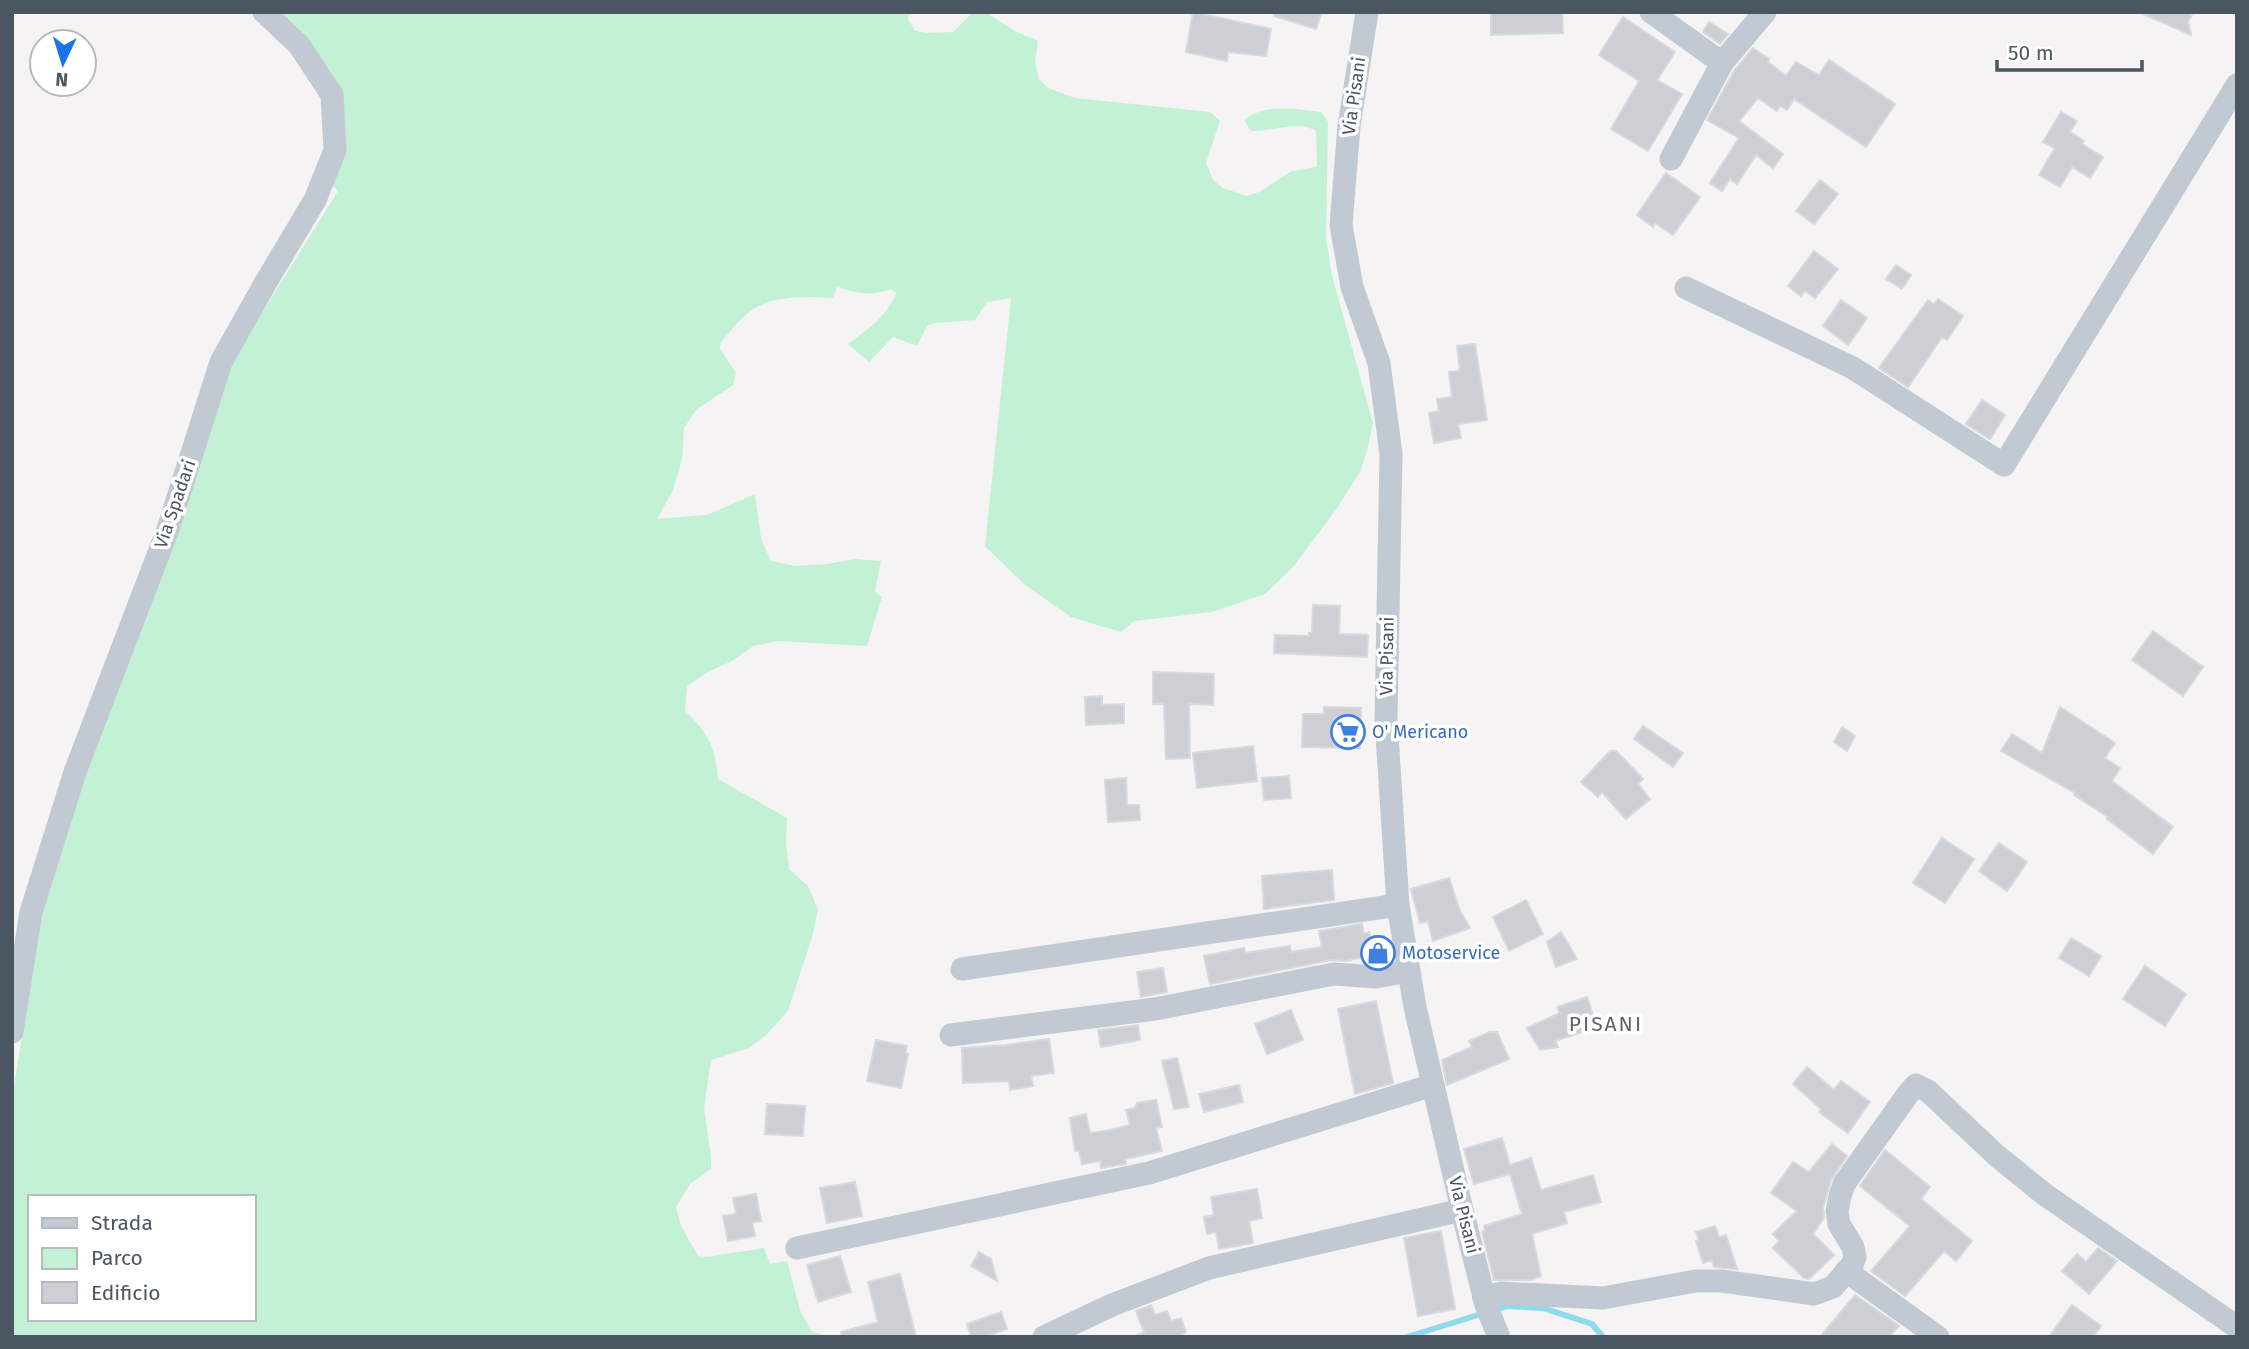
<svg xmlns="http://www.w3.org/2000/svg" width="2249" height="1349" viewBox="0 0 2249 1349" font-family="'Fira Sans',sans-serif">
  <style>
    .green { fill: #c3f1d5; fill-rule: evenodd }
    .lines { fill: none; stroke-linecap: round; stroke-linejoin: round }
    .stream { stroke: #90daee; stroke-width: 6 }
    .building { fill: #cdcfd5; stroke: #d7d9de; stroke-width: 2 }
    .minor { stroke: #c1cad2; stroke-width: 23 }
    .labels { text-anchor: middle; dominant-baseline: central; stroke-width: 7; stroke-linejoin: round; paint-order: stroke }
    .street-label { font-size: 18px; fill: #4a5661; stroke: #fff }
    .shop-label { font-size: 18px; fill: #366cbe; stroke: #fff; text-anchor: start }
    .quarter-label { font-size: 21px; letter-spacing: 2px; fill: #5f6368; stroke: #fff }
  </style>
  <rect width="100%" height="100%" fill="#f5f3f3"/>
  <path class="green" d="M276 12H909L908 19 915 31 927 33 953 32 971 14 985 12 1015 31 1038 41 1035 62 1039 79 1048 88 1075 98 1210 112 1220 121 1206 163 1213 180 1223 188 1247 196 1259 192 1292 171 1317 167 1316 131C1298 119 1272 132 1251 131L1244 120C1266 103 1295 109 1321 112L1328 122 1326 238 1332 276 1373 423 1368 447 1360 472 1335 511 1293 567 1265 594 1212 612 1134 621 1121 632 1071 617 1025 585 985 546 1011 298 987 302 975 320 934 323 927 326 917 346 893 337 869 362 848 344C867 330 888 316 896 293L891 289C872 297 856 293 837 287L833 298C808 297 773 295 752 310 740 318 730 332 721 342L720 349 736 373 733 385 697 409 684 428 682 459 673 490 657 519 707 515 755 494 761 539 771 561 796 566 827 564 855 559 881 561 875 592 882 597 867 646 778 641 753 646 732 661 708 672 687 686 685 711C709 734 715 746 718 779L787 818 786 843 789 869 808 886 818 910 812 937 788 1011 765 1036 749 1048 711 1060 704 1108 711 1157V1169L690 1184 676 1207 681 1226 698 1256 707 1257 764 1248 770 1264 787 1261 800 1310 811 1331 830 1337H12V1099L42 912 82 781 225 372 338 191 331 184C335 169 342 152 344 137 350 83 313 46 276 12ZM30 1197H254V1319H30Z"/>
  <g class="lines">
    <path class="stream" d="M1407 1337 1507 1306 1543 1308 1592 1324 1603 1337"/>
  </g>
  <g class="building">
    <path d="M1193 12 1271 29 1266 56 1228 52 1227 61 1186 52Z"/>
    <path d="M1275 12H1322L1316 29 1274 16Z"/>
    <path d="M1491 12H1562L1563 33 1491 35Z"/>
    <path d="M2139 12H2193L2188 22 2191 35Z"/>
    <path d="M1623 17 1675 52 1657 80 1682 94 1648 151 1611 129 1639 81 1599 55Z"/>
    <path d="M1709 22 1728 34 1720 44 1703 32Z"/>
    <path d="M1753 48 1769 59 1768 62 1786 76 1796 62 1819 75 1829 60 1895 104 1866 147 1794 99 1787 110 1780 106 1777 111 1758 98 1739 121 1783 154 1773 168 1756 155 1737 184 1730 179 1722 191 1710 183 1739 138 1707 120 1734 71Z"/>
    <path d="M2061 112 2077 121 2070 132 2084 141 2082 144 2103 157 2090 178 2072 167 2060 187 2039 175 2055 148 2043 142Z"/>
    <path d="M1666 173 1700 197 1673 235 1655 223 1653 227 1637 215Z"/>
    <path d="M1820 180 1838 194 1814 224 1796 211Z"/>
    <path d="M1814 251 1838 269 1815 298 1805 291 1801 296 1788 286Z"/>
    <path d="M1896 265 1911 275 1902 289 1886 279Z"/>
    <path d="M1938 299 1963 316 1947 340 1942 337 1908 387 1879 368 1928 300 1934 304Z"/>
    <path d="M1841 300 1867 318 1848 345 1823 326Z"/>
    <path d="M1475 344 1487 420 1458 424 1461 438 1434 443 1429 413 1439 411 1437 399 1452 397 1449 372 1460 371 1457 346Z"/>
    <path d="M1982 400 2005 415 1990 439 1966 424Z"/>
    <path d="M1313 605 1340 606 1339 634 1368 635 1367 657 1274 653 1275 635 1309 636V633H1312Z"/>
    <path d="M2153 631 2203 667 2183 696 2132 660Z"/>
    <path d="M1153 672 1214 674 1213 705 1189 704 1190 758 1166 759 1164 704H1153Z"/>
    <path d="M1102 696V705L1124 704V723L1086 725 1085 697Z"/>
    <path d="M1324 707 1361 708 1360 748 1302 747 1303 714H1324Z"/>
    <path d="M2060 707 2115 743 2105 758 2120 768 2112 781 2173 827 2153 854 2107 819 2108 817 2074 795 2075 793 2001 751 2012 734 2042 753Z"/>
    <path d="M1643 726 1683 753 1673 767 1634 739Z"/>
    <path d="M1842 727 1855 736 1847 751 1834 742Z"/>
    <path d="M1253 746 1257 781 1197 788 1193 753Z"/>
    <path d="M1610 751H1616L1643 779 1638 784 1650 799 1626 819 1602 792 1598 797 1581 782Z"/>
    <path d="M1289 776 1291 798 1264 800 1262 778Z"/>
    <path d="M1126 778 1127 805H1139L1140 820 1108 822 1105 780Z"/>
    <path d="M1942 838 1974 859 1945 903 1913 883Z"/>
    <path d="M1999 843 2027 862 2007 891 1979 871Z"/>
    <path d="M1332 870 1334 900 1264 909 1262 876Z"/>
    <path d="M1449 878 1460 911 1470 928 1433 941 1428 921 1420 923 1411 889Z"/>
    <path d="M1526 900 1543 934 1509 951 1493 917Z"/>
    <path d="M1362 924 1364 934 1369 932 1371 939 1384 936 1390 960 1372 963 1370 955 1346 961 1331 960 1210 984 1204 956 1244 948 1245 953 1290 946 1291 952 1322 947 1319 931Z"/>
    <path d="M1561 932 1577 959 1556 967 1547 942Z"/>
    <path d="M2071 938 2101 956 2089 976 2059 958Z"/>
    <path d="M2145 966 2186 994 2165 1026 2123 999Z"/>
    <path d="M1163 968 1167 992 1141 997 1137 972Z"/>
    <path d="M1587 997 1597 1027 1555 1041 1558 1047 1540 1050 1527 1028 1560 1013 1557 1007Z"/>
    <path d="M1376 1001 1393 1083 1355 1094 1338 1009Z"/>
    <path d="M1291 1010 1303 1040 1267 1054 1255 1024Z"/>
    <path d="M1138 1025 1140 1040 1101 1047 1098 1030Z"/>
    <path d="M1490 1032H1497L1509 1059 1447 1085 1442 1060 1472 1047 1469 1041Z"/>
    <path d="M1049 1039 1054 1073 1031 1076 1033 1086 1010 1090 1009 1081 963 1083 962 1048 1006 1045Z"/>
    <path d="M876 1040 907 1046 905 1053 908 1054 901 1088 867 1081Z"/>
    <path d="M1177 1058 1189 1107 1174 1109 1162 1061Z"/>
    <path d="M1807 1067 1834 1090 1841 1081 1870 1102 1848 1133 1819 1112 1821 1109 1793 1084Z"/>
    <path d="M1239 1085 1243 1102 1204 1112 1199 1094Z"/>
    <path d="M1156 1100 1162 1127 1156 1128 1162 1151 1125 1159 1126 1164 1101 1168 1100 1161 1082 1164 1079 1151H1075L1070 1118 1086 1114 1090 1133 1105 1131 1130 1125 1126 1110 1135 1108 1137 1103Z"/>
    <path d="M767 1104 805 1106 803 1136 765 1134Z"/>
    <path d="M1502 1138 1510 1165 1531 1158 1541 1190 1593 1175 1601 1202 1564 1212 1567 1223 1532 1234 1541 1276 1531 1280H1494L1482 1232 1485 1231 1484 1226 1522 1214 1510 1174 1474 1184 1464 1149Z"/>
    <path d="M1832 1144 1847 1156 1831 1180 1823 1208 1824 1218 1813 1234 1834 1255 1809 1279 1804 1278 1773 1248 1779 1241 1773 1234 1797 1211 1771 1193 1793 1162 1809 1172Z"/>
    <path d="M1885 1150 1930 1187 1921 1199 1972 1241 1956 1261 1944 1251 1905 1296 1871 1271 1910 1226 1860 1186Z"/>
    <path d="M855 1182 862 1216 827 1223 820 1188Z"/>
    <path d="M1257 1189 1262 1218 1249 1221 1253 1243 1219 1249 1216 1232 1207 1234 1204 1217 1214 1215 1211 1197Z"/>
    <path d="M756 1194 761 1221 752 1223 755 1236 728 1241 723 1216 736 1214 733 1198Z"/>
    <path d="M1715 1226 1719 1237 1726 1235 1737 1269 1714 1267 1712 1260 1703 1263 1696 1241 1699 1240 1696 1232Z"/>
    <path d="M1441 1231 1455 1309 1418 1316 1404 1238Z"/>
    <path d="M2098 1248 2117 1261 2089 1294 2062 1271 2077 1254 2086 1262Z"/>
    <path d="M979 1252 991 1259 997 1281 971 1266Z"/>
    <path d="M840 1256 851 1292 818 1302 807 1265Z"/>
    <path d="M900 1274 916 1337H842L841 1332 878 1322 868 1282Z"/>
    <path d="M1855 1295 1899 1326 1889 1337H1820Z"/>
    <path d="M1151 1305 1155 1315 1167 1311 1171 1321 1181 1318 1186 1332 1177 1337H1134L1144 1332 1136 1311Z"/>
    <path d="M2072 1305 2101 1326 2093 1337H2049Z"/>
    <path d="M1001 1312 1007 1329 984 1337H971L967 1324Z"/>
  </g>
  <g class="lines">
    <g class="minor">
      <path d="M1367 12 1349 126 1341 225 1352 287 1379 363 1391 454 1386 720 1398 905 1415 1007 1462 1210 1486 1305 1499 1337"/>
      <path d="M1651 12 1722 63"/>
      <path d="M1671 159 1722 63 1765 12"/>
      <path d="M1686 288 1853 368 2004 465 2237 85"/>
      <path d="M962 969 1398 905"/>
      <path d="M12 1032 31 912 75 772 168 529 221 362 266 282 315 200 335 150 332 95 299 45 264 12"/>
      <path d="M951 1035 1155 1009 1334 974 1376 977 1409 971"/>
      <path d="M797 1248 1149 1173 1433 1085"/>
      <path d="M1846 1271 1938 1337"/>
      <path d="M1484 1298 1501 1293 1603 1298 1696 1281H1722L1814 1294 1833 1287 1852 1265 1855 1257 1853 1247 1839 1224 1837 1211 1840 1196 1844 1184 1908 1094 1916 1085 1928 1091 1996 1155 2044 1194 2237 1327"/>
      <path d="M1044 1337 1112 1305 1209 1268 1462 1210"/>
    </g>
  </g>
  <defs>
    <g id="supermarket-ring" transform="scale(1.75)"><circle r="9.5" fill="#fff" stroke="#3f7fe0" stroke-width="1.5"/><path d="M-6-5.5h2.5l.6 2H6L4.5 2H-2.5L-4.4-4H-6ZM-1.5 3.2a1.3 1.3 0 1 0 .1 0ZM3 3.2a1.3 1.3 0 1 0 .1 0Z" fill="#3f7fe0"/></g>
    <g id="shop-ring" transform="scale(1.75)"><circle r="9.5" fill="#fff" stroke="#3f7fe0" stroke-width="1.5"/><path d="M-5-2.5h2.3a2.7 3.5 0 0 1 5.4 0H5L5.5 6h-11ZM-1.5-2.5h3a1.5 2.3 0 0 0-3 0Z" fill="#3f7fe0"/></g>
  </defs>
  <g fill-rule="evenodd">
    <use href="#supermarket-ring" x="1348" y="732"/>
    <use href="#shop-ring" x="1378" y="953"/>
  </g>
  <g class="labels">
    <g class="street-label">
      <text transform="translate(1354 96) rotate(-82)">Via Pisani</text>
      <text transform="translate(175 504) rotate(-71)">Via Spadari</text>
      <text transform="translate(1387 656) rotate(-89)">Via Pisani</text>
      <text transform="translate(1464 1215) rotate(76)">Via Pisani</text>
    </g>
    <g class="shop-label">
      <text x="1372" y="732">O' Mericano</text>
      <text x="1402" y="953">Motoservice</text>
    </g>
    <g class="quarter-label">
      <text x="1606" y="1024">PISANI</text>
    </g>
  </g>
  <rect width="2249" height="1349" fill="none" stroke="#4a5661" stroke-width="28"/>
  <rect x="28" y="1195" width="228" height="126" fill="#ffffff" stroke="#b7bbc0" stroke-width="2"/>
  <rect x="42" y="1218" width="35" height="10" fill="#c1cad2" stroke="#b7bbc0" stroke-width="2"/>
  <text x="91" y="1230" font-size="21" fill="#4a5661">Strada</text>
  <rect x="42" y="1248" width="35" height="21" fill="#c3f1d5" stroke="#b7bbc0" stroke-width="2"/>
  <text x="91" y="1265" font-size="21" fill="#4a5661">Parco</text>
  <rect x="42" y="1282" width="35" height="21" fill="#cdcfd5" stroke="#b7bbc0" stroke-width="2"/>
  <text x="91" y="1300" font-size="21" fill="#4a5661">Edificio</text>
  <g transform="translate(63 63) rotate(184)"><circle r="33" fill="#ffffff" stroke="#b7bbc0" stroke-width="2"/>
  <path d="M0-5L12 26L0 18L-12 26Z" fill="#1a73e8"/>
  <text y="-10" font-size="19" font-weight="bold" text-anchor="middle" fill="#4a5661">N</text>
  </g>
  <path d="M1997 60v10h145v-10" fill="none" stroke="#4a5661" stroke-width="3.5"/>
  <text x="2008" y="60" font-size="21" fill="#4a5661" stroke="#ffffff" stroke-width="5" paint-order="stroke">50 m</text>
</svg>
